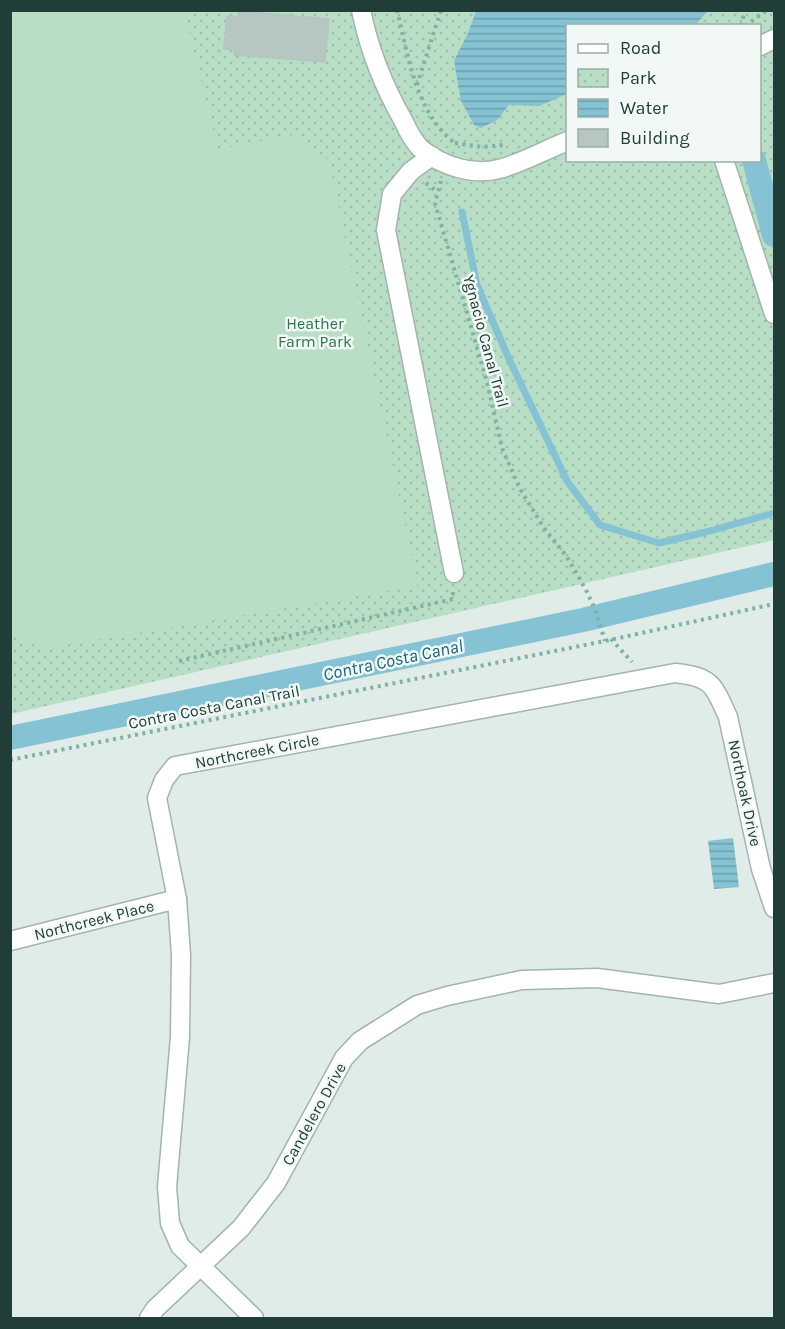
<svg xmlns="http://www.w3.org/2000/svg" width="785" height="1329" viewBox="0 0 785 1329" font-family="Karla,sans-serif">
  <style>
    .park { fill: url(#park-dots); fill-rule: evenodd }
    .pitch { fill: #b8dec5 }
    .water { fill: url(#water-rules) }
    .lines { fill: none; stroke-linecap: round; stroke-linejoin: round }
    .stream { stroke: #85c3d4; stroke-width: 7 }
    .canal { stroke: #85c3d4; stroke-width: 24 }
    .building { fill: #b6c7c1; stroke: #b3c6bf; stroke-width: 1.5 }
    .minor-casing { stroke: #a3b4af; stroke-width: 21 }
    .path { stroke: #7fb1a4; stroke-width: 4; stroke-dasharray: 3 4.5; stroke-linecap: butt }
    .minor { stroke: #fff; stroke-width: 18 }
    .labels { text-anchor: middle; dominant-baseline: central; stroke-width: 5; stroke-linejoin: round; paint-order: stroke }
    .park-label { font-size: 16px; fill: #28764b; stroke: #f1f8f5 }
    .street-label { font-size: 16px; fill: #203d37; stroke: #f1f8f5 }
    .water-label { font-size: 18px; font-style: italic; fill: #18657c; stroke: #f1f8f5 }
  </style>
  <defs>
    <pattern id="park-dots" width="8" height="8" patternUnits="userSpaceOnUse" patternTransform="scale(1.5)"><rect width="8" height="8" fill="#b8dec5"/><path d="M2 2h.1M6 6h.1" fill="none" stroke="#9ebfaa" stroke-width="1.8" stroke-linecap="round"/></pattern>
    <pattern id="water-rules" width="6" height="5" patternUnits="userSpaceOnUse" patternTransform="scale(1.5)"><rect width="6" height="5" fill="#85c3d4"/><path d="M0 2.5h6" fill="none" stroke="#6ca0ad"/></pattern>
  </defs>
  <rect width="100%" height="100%" fill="#e0ece7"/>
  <path class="park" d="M10 11H774V540L11 714ZM568 26H760V160H568Z"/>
  <path class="pitch" d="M11 10 184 11 218 149 294 135 329 160 418 586 42 649 15 634 10 621Z"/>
  <g class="water">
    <path d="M476 11V10L708 11 695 25 568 26 567 94 539 106 509 105 497 120 481 128 474 125 461 101 454 61 468 33Z"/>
    <path d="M733 838 739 887 714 889 708 841Z"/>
  </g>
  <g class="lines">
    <path class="stream" d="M462 212 477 285 509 359 567 481 600 525 659 543 706 532 774 513"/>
    <g class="canal">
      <path d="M754 160 774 235"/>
      <path d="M10 738 583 620 774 574"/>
    </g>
  </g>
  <path class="building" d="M238 11 329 19 325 62 234 55 235 49H224L227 16 238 17Z"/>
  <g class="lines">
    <g class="minor-casing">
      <g id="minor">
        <path d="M361 10C369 50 384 87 404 122 408 131 414 142 421 149 442 166 473 176 499 169 520 164 547 149 568 141"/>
        <path d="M760 46 774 39"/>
        <path d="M432 156 411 171 392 194 386 230 454 573"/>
        <path d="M724 160 774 314"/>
        <path d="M10 941 177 899"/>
        <path d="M149 1318 155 1309 241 1228 276 1183 344 1058 360 1041 417 1005 447 996 522 980 597 978 719 994 774 983"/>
        <path d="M254 1318 180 1246 170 1223 167 1187 180 1037 181 955 177 899 157 798 164 780 175 766 675 673C712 677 713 684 728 717L761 869 774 908"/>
      </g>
    </g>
    <g class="path">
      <path d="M397 10C408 55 416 114 455 143"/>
      <path d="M741 26 745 10"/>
      <path d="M745 26 767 10"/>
      <path d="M417 85 441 10"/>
      <path d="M455 143 483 147 503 145"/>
      <path d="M441 181 435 203 487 382 502 448 520 489 544 528 567 557 586 590 595 609 605 641"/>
      <path d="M426 183 437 192"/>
      <path d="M611 639 632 662"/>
      <path d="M179 661 453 599V592"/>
      <path d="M10 760 605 641 774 604"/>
    </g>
    <use href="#minor" class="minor"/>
  </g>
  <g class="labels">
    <g class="park-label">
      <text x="315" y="323">Heather<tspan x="315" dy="18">Farm Park</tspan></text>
    </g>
    <g class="street-label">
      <text transform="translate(486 341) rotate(75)">Ygnacio Canal Trail</text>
      <text transform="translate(214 707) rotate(-11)">Contra Costa Canal Trail</text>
      <text transform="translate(257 751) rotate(-11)">Northcreek Circle</text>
      <text transform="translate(745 793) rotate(78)">Northoak Drive</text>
      <text transform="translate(94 920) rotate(-14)">Northcreek Place</text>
      <text transform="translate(314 1114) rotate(-61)">Candelero Drive</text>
    </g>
    <g class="water-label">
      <text transform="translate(393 660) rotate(-12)">Contra Costa Canal</text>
    </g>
  </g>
  <rect width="785" height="1329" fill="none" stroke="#203d37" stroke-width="24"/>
  <rect x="566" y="24" width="195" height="138" fill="#f1f8f5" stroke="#9dada9" stroke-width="1.5"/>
  <rect x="578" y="44" width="30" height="9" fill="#ffffff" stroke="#9dada9" stroke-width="1.5"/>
  <text x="620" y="54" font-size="18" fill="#203d37">Road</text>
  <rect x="578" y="69" width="30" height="18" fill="url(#park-dots)" stroke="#9dada9" stroke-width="1.5"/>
  <text x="620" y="84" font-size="18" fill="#203d37">Park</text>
  <rect x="578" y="99" width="30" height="18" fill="url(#water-rules)" stroke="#9dada9" stroke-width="1.5"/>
  <text x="620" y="114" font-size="18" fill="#203d37">Water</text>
  <rect x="578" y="129" width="30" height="18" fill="#b6c7c1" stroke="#9dada9" stroke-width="1.5"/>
  <text x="620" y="144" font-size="18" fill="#203d37">Building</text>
</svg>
